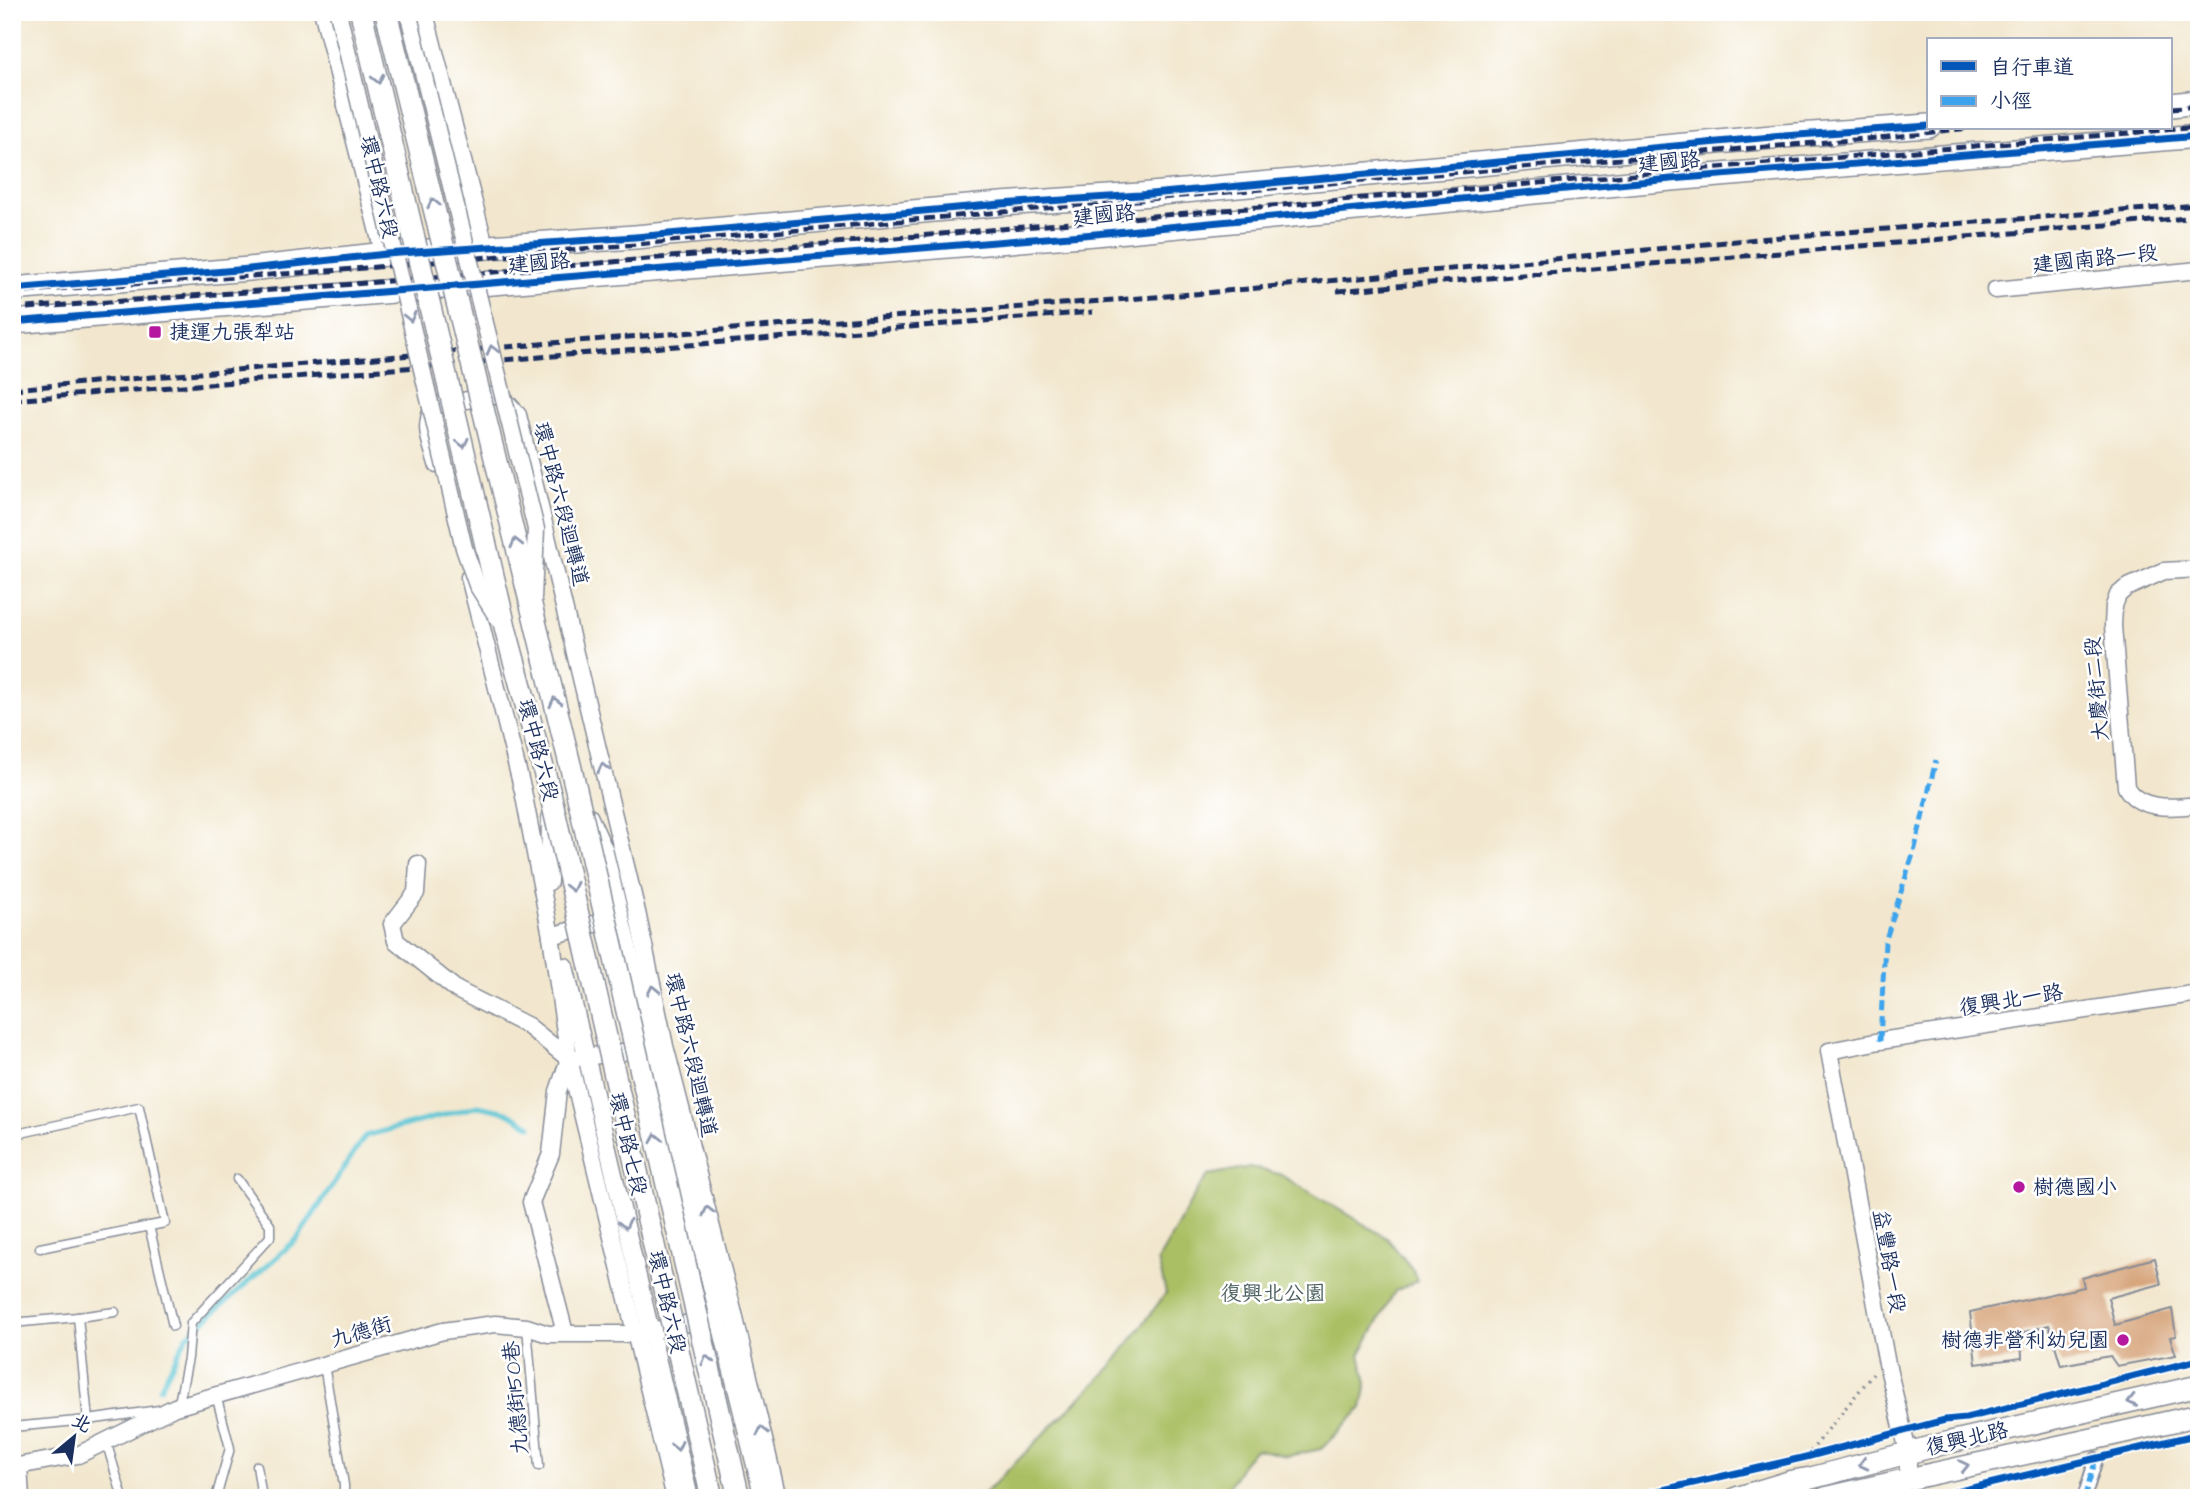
<svg xmlns="http://www.w3.org/2000/svg" width="2211" height="1510" viewBox="0 0 2211 1510" font-family="'Architects Daughter','LXGW WenKai TC',sans-serif">
  <style>
    .green { fill: #aabf63; stroke: #627760; stroke-width: 2 }
    .lines { fill: none; stroke-linecap: round; stroke-linejoin: round }
    .stream { stroke: #59c4d3; stroke-width: 5 }
    .building { fill: #d7a67d }
    .service-casing { stroke: #868b96; stroke-width: 11 }
    .pedestrian-casing { stroke: #868b96; stroke-width: 16 }
    .minor-casing { stroke: #868b96; stroke-width: 19 }
    .tertiary-casing { stroke: #868b96; stroke-width: 24 }
    .secondary-casing { stroke: #868b96; stroke-width: 26 }
    .path { stroke: #868b96; stroke-width: 3.5; stroke-dasharray: 2 5; stroke-linecap: butt }
    .service { stroke: #fff; stroke-width: 8 }
    .pedestrian { stroke: #fff; stroke-width: 12 }
    .minor { stroke: #fff; stroke-width: 16 }
    .tertiary { stroke: #fff; stroke-width: 21 }
    .secondary { stroke: #fff; stroke-width: 23 }
    .rail { stroke: #1b2f5e; stroke-width: 5; stroke-dasharray: 10 5; stroke-linecap: butt }
    .minor-bridge-casing { stroke: #868b96; stroke-width: 19; stroke-linecap: butt }
    .tertiary-bridge-casing { stroke: #868b96; stroke-width: 24; stroke-linecap: butt }
    .minor-bridge { stroke: #fff; stroke-width: 16 }
    .tertiary-bridge { stroke: #fff; stroke-width: 21 }
    .quiet { stroke: #3da3ed; stroke-width: 5; stroke-dasharray: 10 5; stroke-linecap: butt }
    .cycleway-casing { stroke: #fff; stroke-width: 11 }
    .cycleway { stroke: #0057b8; stroke-width: 7 }
    .oneway { stroke: #8d97ae }
    .poi-dot { fill: #b5179e; stroke: #fff; stroke-width: 2.5 }
    .labels { text-anchor: middle; dominant-baseline: central; stroke-width: 5; stroke-linejoin: round; paint-order: stroke }
    .street-label { font-size: 21px; fill: #1b2f5e; stroke: #fff }
    .poi-label { font-size: 21px; fill: #1b2f5e; stroke: #fff; text-anchor: start }
    .park-label { font-size: 21px; fill: #4d6160; stroke: #fff }
  </style>
  <rect width="100%" height="100%" fill="#fff"/>
  <filter id="ink" filterUnits="userSpaceOnUse"><feTurbulence type="fractalNoise" baseFrequency=".0143" numOctaves="2"/><feDisplacementMap in="SourceGraphic" scale="14" xChannelSelector="R" yChannelSelector="G"/><feConvolveMatrix kernelMatrix="1 2 1 2 8 2 1 2 1" color-interpolation-filters="sRGB"/></filter>
  <filter id="wash" filterUnits="userSpaceOnUse"><feTurbulence type="fractalNoise" baseFrequency=".00686" numOctaves="4" result="noise"/><feDisplacementMap in="SourceGraphic" scale="28" xChannelSelector="R" yChannelSelector="G"/><feGaussianBlur stdDeviation="1.57" result="paint"/><feColorMatrix in="noise" values="0 0 0 0 0 0 0 0 0 0 0 0 0 0 0 0 0 1.4 0 .05"/><feComposite in="paint" operator="in"/></filter>
  <g filter="url(#wash)">
    <rect width="100%" height="100%" fill="#f2e7ce"/>
    <path class="green" d="M1250 1167 1279 1174 1387 1238 1413 1270 1417 1281 1395 1291 1360 1355 1367 1383 1362 1408 1321 1449 1288 1456 1256 1449 1244 1461 1222 1498H976L987 1491 1111 1367 1166 1293 1158 1261 1197 1190 1209 1175Z"/>
    <g class="lines">
      <path class="stream" d="M160 1388 187 1336 297 1239 365 1136 478 1106 507 1112 531 1126"/>
    </g>
    <g id="blocks">
      <path class="building" d="M2155 1258 2161 1284 2108 1298 2115 1325 2172 1309 2176 1336 2170 1337 2176 1355 2117 1366 2110 1356 2061 1365 2049 1325 2021 1333 2022 1358 1976 1364 1970 1312 2084 1287 2082 1278Z"/>
    </g>
  </g>
  <g filter="url(#ink)">
    <use href="#blocks" fill-opacity="0" stroke="#868b96" stroke-width="2"/>
    <g class="lines">
      <g class="service-casing">
        <g id="service">
          <path d="M12 1135 139 1107 165 1223 40 1248"/>
          <path d="M149 1226 173 1326"/>
          <path d="M78 1317 115 1312"/>
          <path d="M12 1323 78 1317 88 1420"/>
          <path d="M527 1327 539 1466"/>
          <path d="M324 1365 344 1485V1498"/>
          <path d="M177 1404 180 1398 188 1358 191 1323 270 1237V1225L237 1179"/>
          <path d="M12 1427 88 1420 159 1410"/>
          <path d="M106 1441 123 1498"/>
          <path d="M23 1466 25 1498"/>
          <path d="M257 1466 262 1498"/>
          <path d="M216 1498 230 1448 216 1395"/>
        </g>
      </g>
      <g class="pedestrian-casing">
        <path id="pedestrian" d="M2084 1498 2096 1459"/>
      </g>
      <g class="minor-casing">
        <g id="minor">
          <path d="M1995 290 2199 270"/>
          <path d="M437 464C431 442 422 427 434 406L495 395 505 400 518 415 637 912 665 1046 734 1314 778 1498"/>
          <path d="M2199 569 2164 571 2126 588 2118 595 2114 606 2113 626 2126 787C2139 812 2176 807 2199 805"/>
          <path d="M469 577 523 791 551 936 569 1059 675 1498"/>
          <path d="M589 816 604 849 763 1498"/>
          <path d="M418 864 416 893 392 924 396 941 457 990 528 1026 569 1059 645 1049"/>
          <path d="M549 882 550 817"/>
          <path d="M551 936 616 918"/>
          <path d="M565 966 690 1498"/>
          <path d="M565 1333 531 1202 551 1154 558 1091 569 1059"/>
          <path d="M12 1467 78 1455 175 1407 443 1331 495 1324 527 1327 548 1334H635L734 1314"/>
          <path d="M1908 1479V1452L1886 1359 1829 1051 1880 1041 2199 993"/>
        </g>
      </g>
      <g class="tertiary-casing">
        <g id="tertiary">
          <path d="M325 12 386 254"/>
          <path d="M422 12 483 248"/>
          <path d="M1736 1498 1792 1481 1811 1478 1950 1442 2199 1386"/>
          <path d="M1825 1498C1950 1469 2075 1444 2199 1415"/>
        </g>
      </g>
      <g class="secondary-casing">
        <g id="secondary">
          <path d="M2171 105 2199 102"/>
          <path d="M12 289 249 269 386 254 635 237 1001 204 1140 195 1783 136 1929 126"/>
          <path d="M12 322 1095 234 1671 179 2199 136"/>
        </g>
      </g>
      <path class="path" d="M1806 1457 1873 1374"/>
      <use href="#service" class="service"/>
      <use href="#pedestrian" class="pedestrian"/>
      <use href="#minor" class="minor"/>
      <use href="#tertiary" class="tertiary"/>
      <use href="#secondary" class="secondary"/>
      <g class="rail">
        <path d="M2171 108 2199 106"/>
        <path d="M1337 291 2199 217"/>
        <path d="M12 292 342 270 1375 179 1877 138 1969 128"/>
        <path d="M12 309 342 285 2199 127"/>
        <path d="M12 389 564 342 1206 293 1757 239 2199 205"/>
        <path d="M12 400 1093 312"/>
      </g>
      <g class="minor-bridge-casing">
        <g id="minor-bridge">
          <path d="M338 12 464 548 477 585 499 620"/>
          <path d="M408 12 536 529 533 599"/>
        </g>
      </g>
      <g class="tertiary-bridge-casing">
        <g id="tertiary-bridge">
          <path d="M361 12 506 631 551 797 712 1498"/>
          <path d="M386 12 576 789 739 1498"/>
        </g>
      </g>
      <use href="#minor-bridge" class="minor-bridge"/>
      <use href="#tertiary-bridge" class="tertiary-bridge"/>
      <g class="quiet">
        <path d="M1880 1041 1885 942 1915 848 1936 760"/>
        <path d="M2084 1498 2096 1459"/>
      </g>
      <g class="cycleway-casing">
        <g id="cycleway">
          <path d="M12 289 249 269 386 254 635 237 1001 204 1140 195 1783 136 1929 126"/>
          <path d="M12 322 1095 234 1671 179 2199 136"/>
          <path d="M1628 1498 1806 1457 1945 1420 1966 1418 2199 1360"/>
          <path d="M1930 1498 2199 1434"/>
        </g>
      </g>
      <use href="#cycleway" class="cycleway"/>
    </g>
    <defs><path id="oneway-chevron" d="M-2-3.5L2.5 0L-2 3.5" fill="none" stroke-width="1.6" stroke-linecap="round" stroke-linejoin="round" transform="scale(1.75)"/></defs>
    <g class="oneway">
      <use href="#oneway-chevron" transform="translate(378 79) rotate(76)"/>
      <use href="#oneway-chevron" transform="translate(433 203) rotate(-104)"/>
      <use href="#oneway-chevron" transform="translate(410 317) rotate(77)"/>
      <use href="#oneway-chevron" transform="translate(492 350) rotate(-104)"/>
      <use href="#oneway-chevron" transform="translate(463 443) rotate(77)"/>
      <use href="#oneway-chevron" transform="translate(516 543) rotate(-104)"/>
      <use href="#oneway-chevron" transform="translate(555 702) rotate(-104)"/>
      <use href="#oneway-chevron" transform="translate(603 768) rotate(-104)"/>
      <use href="#oneway-chevron" transform="translate(572 887) rotate(77)"/>
      <use href="#oneway-chevron" transform="translate(653 990) rotate(-102)"/>
      <use href="#oneway-chevron" transform="translate(656 1138) rotate(-103)"/>
      <use href="#oneway-chevron" transform="translate(708 1211) rotate(-104)"/>
      <use href="#oneway-chevron" transform="translate(625 1224) rotate(77)"/>
      <use href="#oneway-chevron" transform="translate(707 1360) rotate(-103)"/>
      <use href="#oneway-chevron" transform="translate(2132 1401) rotate(167)"/>
      <use href="#oneway-chevron" transform="translate(762 1431) rotate(-103)"/>
      <use href="#oneway-chevron" transform="translate(677 1446) rotate(77)"/>
      <use href="#oneway-chevron" transform="translate(1863 1464) rotate(166)"/>
      <use href="#oneway-chevron" transform="translate(1964 1466) rotate(-13)"/>
    </g>
  </g>
  <g class="poi-dot">
    <rect x="148" y="325" width="14" height="14" rx="3.5"/>
    <circle cx="2019" cy="1187" r="7"/>
    <circle cx="2123" cy="1340" r="7"/>
  </g>
  <g class="labels">
    <g class="street-label">
      <text transform="translate(1669 162) rotate(-5)">建國路</text>
      <text transform="translate(379 187) rotate(77)">環中路六段</text>
      <text transform="translate(1104 215) rotate(-5)">建國路</text>
      <text transform="translate(2095 259) rotate(-6)">建國南路一段</text>
      <text transform="translate(539 263) rotate(-5)">建國路</text>
      <text transform="translate(561 504) rotate(76)">環中路六段迴轉道</text>
      <text transform="translate(2097 689) rotate(-95)">大慶街二段</text>
      <text transform="translate(538 750) rotate(75)">環中路六段</text>
      <text transform="translate(2011 1000) rotate(-9)">復興北一路</text>
      <text transform="translate(691 1055) rotate(77)">環中路六段迴轉道</text>
      <text transform="translate(628 1144) rotate(77)">環中路七段</text>
      <text transform="translate(1889 1261) rotate(80)">益豐路一段</text>
      <text transform="translate(667 1302) rotate(77)">環中路六段</text>
      <text transform="translate(361 1332) rotate(-16)">九德街</text>
      <text transform="translate(516 1398) rotate(-95)">九德街150巷</text>
      <text transform="translate(1967 1439) rotate(-13)">復興北路</text>
    </g>
    <g class="poi-label">
      <text x="169" y="332">捷運九張犁站</text>
      <text x="2033" y="1187">樹德國小</text>
      <text x="2109" y="1340" text-anchor="end">樹德非營利幼兒園</text>
    </g>
    <g class="park-label">
      <text x="1273" y="1293">復興北公園</text>
    </g>
  </g>
  <rect width="2211" height="1510" fill="none" stroke="#fff" stroke-width="42"/>
  <rect x="1927" y="38" width="245" height="91" fill="#ffffff" stroke="#a4acbf" stroke-width="2"/>
  <rect x="1941" y="61" width="35" height="10" fill="#0057b8" stroke="#a4acbf" stroke-width="2"/>
  <text x="1990" y="74" font-size="21" fill="#1b2f5e">自行車道</text>
  <rect x="1941" y="96" width="35" height="10" fill="#3da3ed" stroke="#a4acbf" stroke-width="2"/>
  <text x="1990" y="108" font-size="21" fill="#1b2f5e">小徑</text>
  <g transform="translate(74 1437) rotate(29)" stroke="#ffffff" stroke-width="5" paint-order="stroke">
  <path d="M0-5L12 26L0 18L-12 26Z" fill="#1b2f5e"/>
  <text y="-10" font-size="19" font-weight="bold" text-anchor="middle" fill="#1b2f5e">北</text>
  </g>
</svg>
